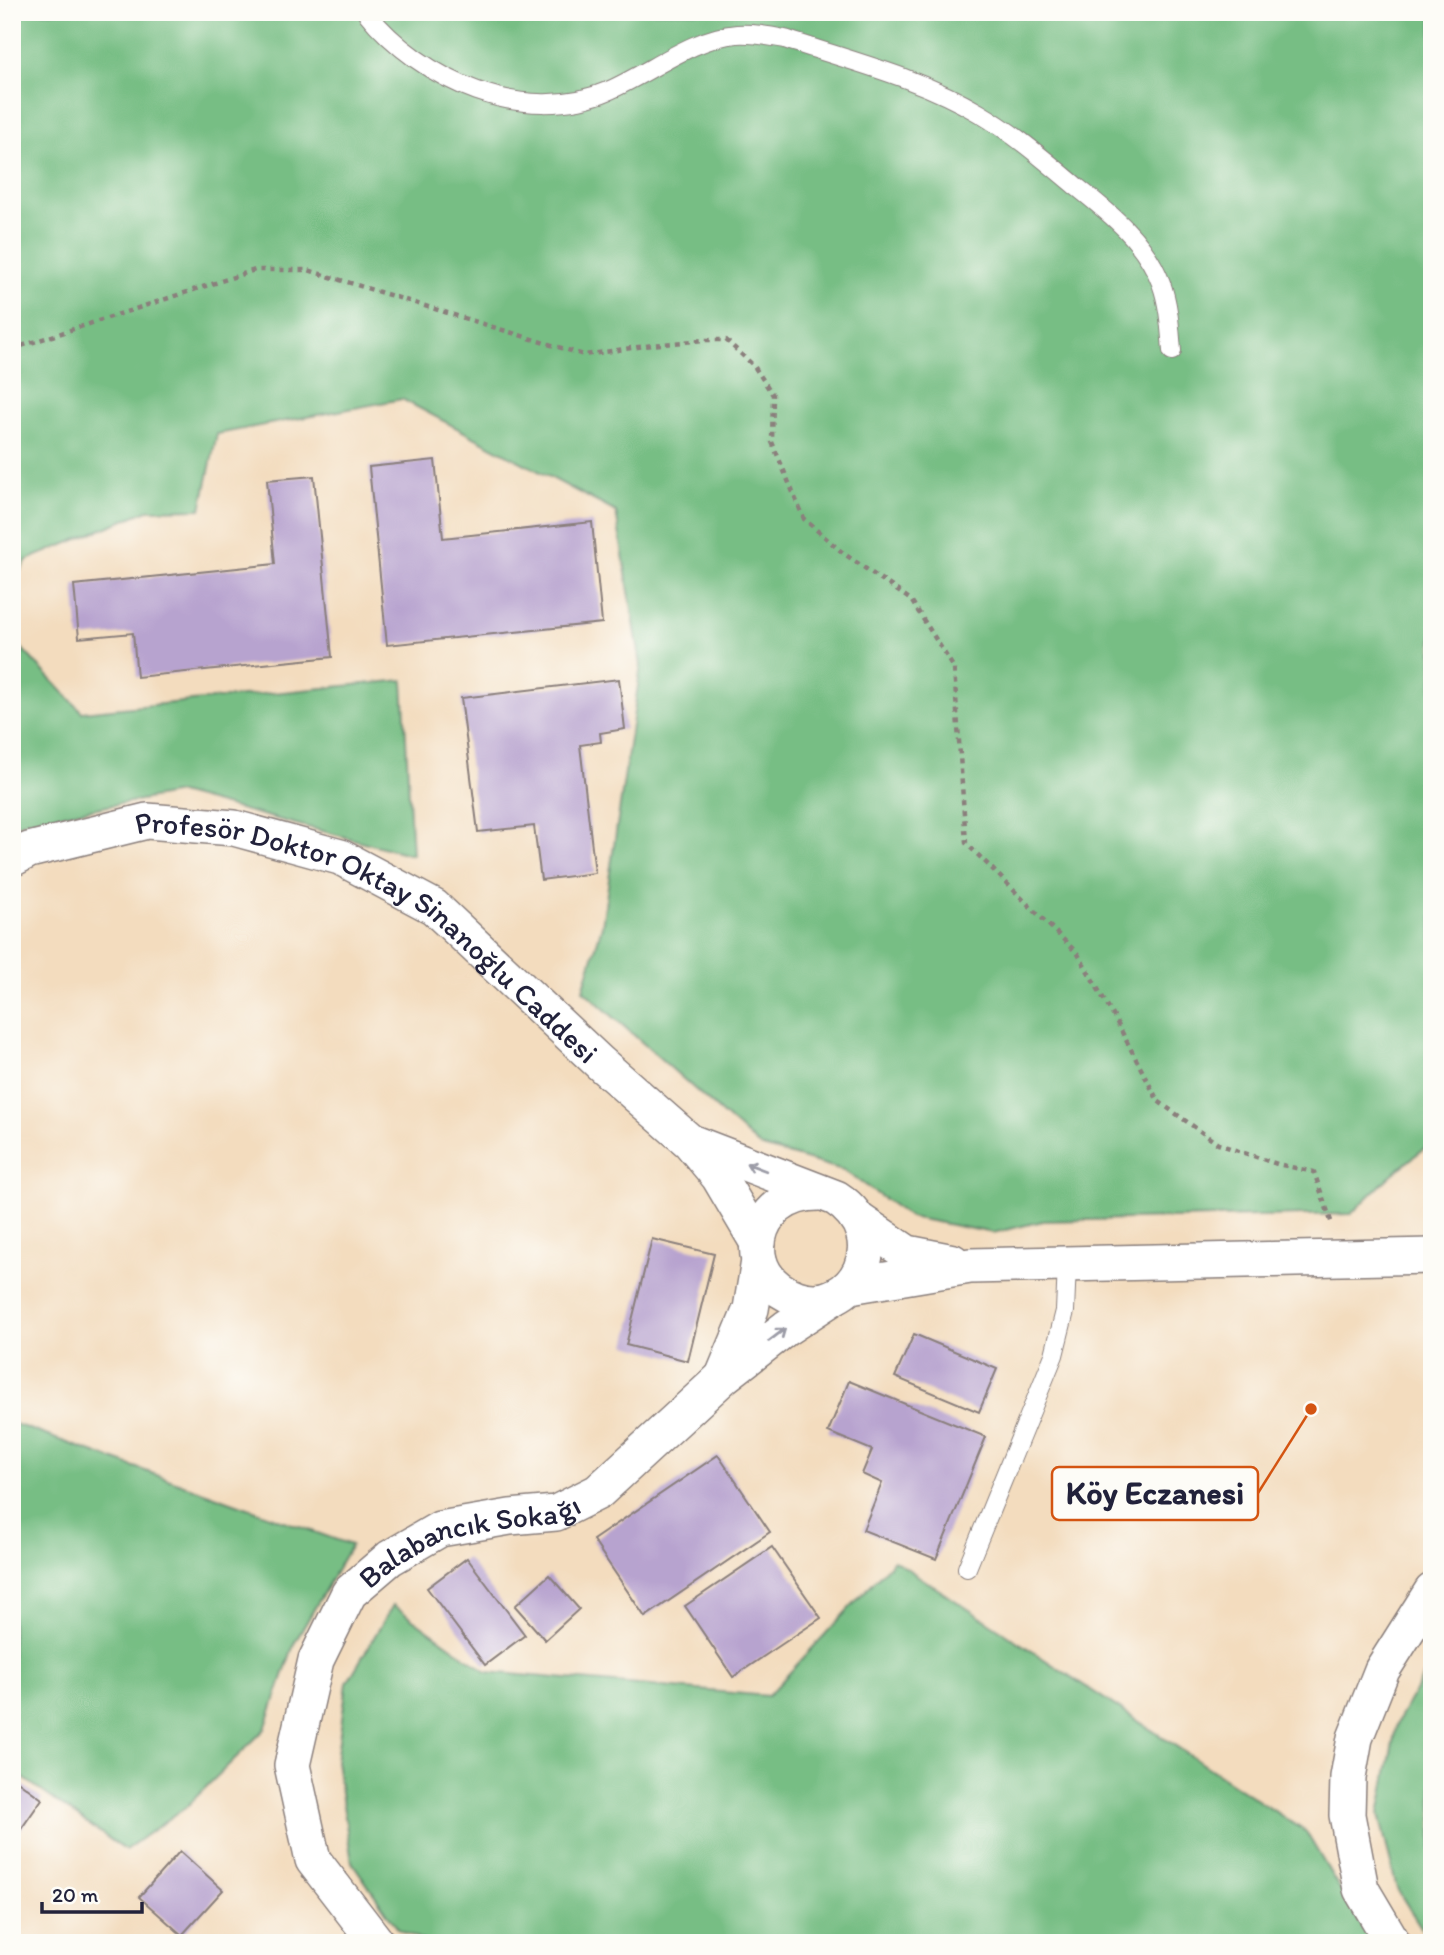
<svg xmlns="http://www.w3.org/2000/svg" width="1444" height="1955" viewBox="0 0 1444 1955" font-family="Itim,sans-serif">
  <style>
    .forest { fill: #77be84; stroke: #4c7060; stroke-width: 2 }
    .building { fill: #b7a3cf }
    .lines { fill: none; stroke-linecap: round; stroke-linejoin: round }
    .service-casing { stroke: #8a7f7c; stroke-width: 20 }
    .minor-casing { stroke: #8a7f7c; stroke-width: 38 }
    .path { stroke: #8a7f7c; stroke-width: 4.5; stroke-dasharray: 5 5; stroke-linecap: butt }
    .service { stroke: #fff; stroke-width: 18 }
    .minor { stroke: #fff; stroke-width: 35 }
    .oneway { stroke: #9c9ca7 }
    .labels { text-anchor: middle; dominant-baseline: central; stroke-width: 7; stroke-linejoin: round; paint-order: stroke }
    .street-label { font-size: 30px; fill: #22223b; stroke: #fdfcf7 }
    .leader { fill: none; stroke: #d45411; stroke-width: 2.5 }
    .callout-dot { fill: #d45411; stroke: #fdfcf7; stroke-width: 2.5 }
    .callout { fill: #fdfcf7; stroke: #d45411; stroke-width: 2.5 }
    .callout-label { font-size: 32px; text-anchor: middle; font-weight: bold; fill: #22223b }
  </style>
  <rect width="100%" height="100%" fill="#fdfcf7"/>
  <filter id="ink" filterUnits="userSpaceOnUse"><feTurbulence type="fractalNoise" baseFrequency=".0143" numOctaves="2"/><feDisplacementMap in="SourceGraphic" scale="14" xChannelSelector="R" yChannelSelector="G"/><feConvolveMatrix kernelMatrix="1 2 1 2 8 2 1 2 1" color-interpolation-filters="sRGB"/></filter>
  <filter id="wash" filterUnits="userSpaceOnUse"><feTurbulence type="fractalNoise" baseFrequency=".00686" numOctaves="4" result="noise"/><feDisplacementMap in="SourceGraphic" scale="28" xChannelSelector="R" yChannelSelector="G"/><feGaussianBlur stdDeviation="1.57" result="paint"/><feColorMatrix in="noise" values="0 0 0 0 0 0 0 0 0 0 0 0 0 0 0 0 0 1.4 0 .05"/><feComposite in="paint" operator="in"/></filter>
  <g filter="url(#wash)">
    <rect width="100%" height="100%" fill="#f3dcbe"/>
    <g class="forest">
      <path d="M12 12H1432V1142L1390 1176 1351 1214 1043 1221 993 1233 910 1217 843 1170 759 1146 583 990 602 926 641 665 616 512 402 399 217 434 201 509 148 510 27 560 12 584Z"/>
      <path d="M12 638 82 712 403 680 412 855 179 793 26 821 12 827Z"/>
      <path d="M12 1423 351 1545 294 1644 265 1729 187 1806 125 1850 12 1770Z"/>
      <path d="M894 1560 1306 1832 1372 1943H428L398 1929 352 1862 336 1761 347 1683 393 1605 487 1672 768 1696Z"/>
      <path d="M1432 1662V1943H1431L1397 1889 1379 1814 1397 1722Z"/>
    </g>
    <g id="blocks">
      <g class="building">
        <path d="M435 460 443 538 592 522 602 623 387 645 369 467Z"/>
        <path d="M314 476 332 657 137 677 133 633 79 638 74 585 275 564 267 480Z"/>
        <path d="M619 679 625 729 600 733 601 742 580 745 595 873 541 880 534 826 478 832 461 698Z"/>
        <path d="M652 1239 714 1254 688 1361 626 1345Z"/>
        <path d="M914 1334 997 1369 979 1412 895 1377Z"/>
        <path d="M849 1381 986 1437 936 1559 863 1530 882 1483 862 1474 872 1450 828 1432Z"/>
        <path d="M718 1455 770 1532 645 1617 593 1540Z"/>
        <path d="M772 1547 821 1618 733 1677 685 1606Z"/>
        <path d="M467 1558 525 1635 485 1665 427 1588Z"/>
        <path d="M549 1575 579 1609 545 1640 515 1606Z"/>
        <path d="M12 1777 42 1799 12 1842Z"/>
        <path d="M180 1851 223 1890 182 1935 139 1897Z"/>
      </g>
    </g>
  </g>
  <g filter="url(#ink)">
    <use href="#blocks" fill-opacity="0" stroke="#8a7f7c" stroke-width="2"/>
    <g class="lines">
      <g class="service-casing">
        <g id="service">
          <path d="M366 12C421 81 525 127 610 90 651 72 692 38 737 34 753 33 769 36 785 39 850 61 921 78 979 113 1015 134 1046 161 1077 187 1111 214 1145 241 1161 283 1169 305 1170 327 1172 351"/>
          <path d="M967 1568 1054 1355 1065 1311 1067 1264"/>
        </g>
      </g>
      <g class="minor-casing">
        <g id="minor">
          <path id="s1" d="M12 859 29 850 147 821 234 828 340 857 434 907 600 1063 690 1142 719 1177 758 1243"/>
          <path d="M693 1143 836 1198C897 1238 853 1317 797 1298 735 1278 749 1193 819 1193"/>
          <path d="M860 1221 907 1253 953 1262"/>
          <path d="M850 1286 970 1266 1432 1256"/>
          <path d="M724 1374 751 1309 759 1261"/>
          <path id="s2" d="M377 1943 313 1860 292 1765 316 1660 349 1593 390 1558 440 1529 510 1517 556 1513 598 1492 723 1377 786 1328 835 1296"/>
          <path d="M1393 1943 1361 1889 1347 1815 1348 1777 1355 1738 1382 1670 1432 1591"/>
        </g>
      </g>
      <path class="path" d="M12 349 255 270H308L584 355 652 345 703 340H726L754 366 773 395 772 442 804 519 843 553 911 600 954 668 966 843 1078 954 1114 1017 1158 1101 1218 1144 1277 1164 1314 1172 1332 1224"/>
      <use href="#service" class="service"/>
      <use href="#minor" class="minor"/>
    </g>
    <defs><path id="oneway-shaft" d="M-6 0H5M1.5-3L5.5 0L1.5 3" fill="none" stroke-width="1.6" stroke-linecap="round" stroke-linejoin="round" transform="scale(1.75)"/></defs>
    <g class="oneway">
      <use href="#oneway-shaft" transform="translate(756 1167) rotate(-159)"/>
      <use href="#oneway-shaft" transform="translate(777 1335) rotate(-37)"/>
    </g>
  </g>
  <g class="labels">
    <g class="street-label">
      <text stroke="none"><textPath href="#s1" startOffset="396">Profesör Doktor Oktay Sinanoğlu Caddesi</textPath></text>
      <text stroke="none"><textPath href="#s2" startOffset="520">Balabancık Sokağı</textPath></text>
    </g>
  </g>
  <path class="leader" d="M1311 1409L1258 1493"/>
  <circle class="callout-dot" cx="1311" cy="1409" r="7"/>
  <rect class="callout" x="1052" y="1467" width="206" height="53" rx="7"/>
  <g class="callout-label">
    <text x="1155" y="1504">Köy Eczanesi</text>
  </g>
  <rect width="1444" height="1955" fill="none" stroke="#fdfcf7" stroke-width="42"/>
  <path d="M42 1902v10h100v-10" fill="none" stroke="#22223b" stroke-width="3.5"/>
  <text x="52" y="1902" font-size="21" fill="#22223b" stroke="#fdfcf7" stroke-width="5" paint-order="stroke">20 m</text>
</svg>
